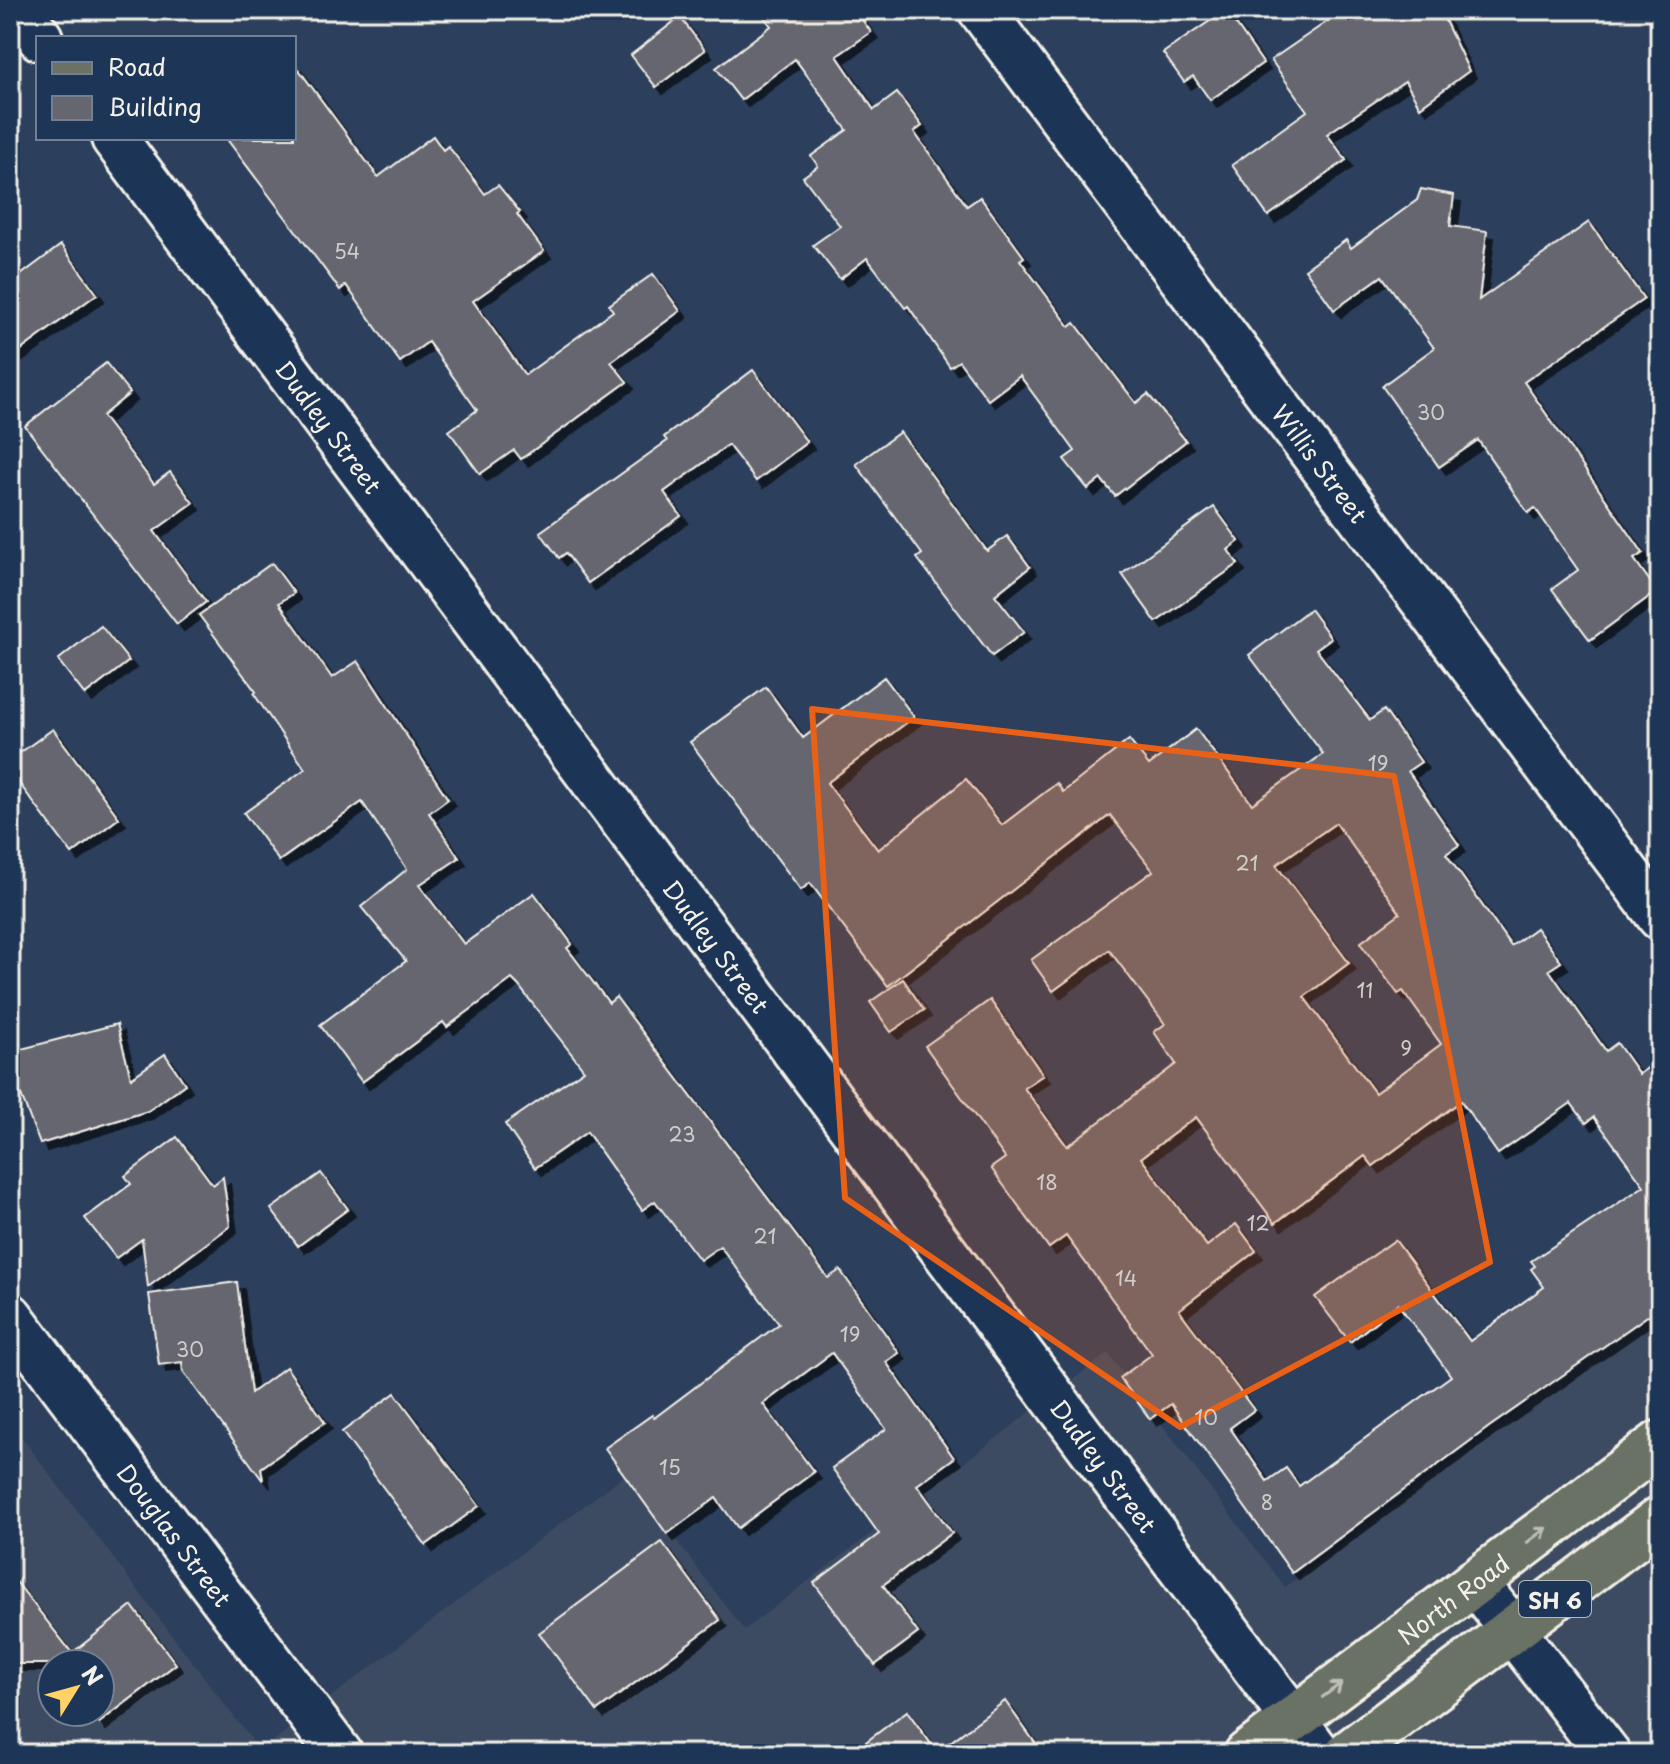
<svg xmlns="http://www.w3.org/2000/svg" width="1670" height="1764" viewBox="0 0 1670 1764" font-family="'Playpen Sans',sans-serif">
  <style>
    .built { fill: #3d4b62; fill-rule: evenodd }
    .building { fill: #666670; stroke: #f4f1e8; stroke-width: 2; fill-rule: evenodd; filter: url(#shadow) }
    .lines { fill: none; stroke-linecap: round; stroke-linejoin: round }
    .street-casing { stroke: #f4f1e8; stroke-width: 50 }
    .primary-casing { stroke: #f4f1e8; stroke-width: 50 }
    .street { stroke: #1d3557; stroke-width: 44 }
    .primary { stroke: #6b7165; stroke-width: 44 }
    .oneway { stroke: #bdbeb4 }
    .marked { fill: #e96117; fill-opacity: 0.2; stroke: #e96117; stroke-width: 6; stroke-linejoin: round }
    .labels { text-anchor: middle; dominant-baseline: central; stroke-width: 7; stroke-linejoin: round; paint-order: stroke }
    .number-label { font-size: 20px; fill: #d0ceca }
    .shield { fill: #1d3557; stroke: #b4b9bc; stroke-width: 2 }
    .shield-label { font-size: 22px; font-weight: bold; fill: #f4f1e8 }
    .street-label { font-size: 24px; fill: #f4f1e8; stroke: #1d3557 }
  </style>
  <defs>
    <filter id="shadow"><feDropShadow dx="7" dy="7" stdDeviation="0" flood-color="#0009"/></filter>
  </defs>
  <rect width="100%" height="100%" fill="#2c3f5c"/>
  <filter id="ink" filterUnits="userSpaceOnUse"><feTurbulence type="fractalNoise" baseFrequency=".0125" numOctaves="2"/><feDisplacementMap in="SourceGraphic" scale="16" xChannelSelector="R" yChannelSelector="G"/><feConvolveMatrix kernelMatrix="1 2 1 2 8 2 1 2 1" color-interpolation-filters="sRGB"/></filter>
  <g filter="url(#ink)">
    <path class="built" d="M1660 1304V1754H10V1422L260 1751 626 1474 744 1630 1108 1353 1285 1587ZM52 1664H100V1712H52Z"/>
    <g class="building">
      <path d="M759 10H855L871 32 837 56 874 110 897 93 922 126 914 132 967 206 980 197 1024 257 1020 260 1070 327 1075 323 1136 403 1148 394 1186 441 1115 496 1101 479 1088 489 1064 459 1075 451 1020 376 988 400 959 361 950 367 908 306 905 308 867 258 840 279 813 245 840 226 803 177 818 166 811 156 847 130 795 59 741 100 716 68 771 26Z"/>
      <path d="M1226 10 1263 63 1210 100 1193 76 1184 82 1163 53Z"/>
      <path d="M1344 10H1440L1469 71 1420 107 1405 81 1327 134 1346 160 1268 216 1232 165 1307 111 1271 60Z"/>
      <path d="M680 17 705 50 656 87 631 55Z"/>
      <path d="M294 63 378 177 433 136 443 150 448 146 485 194 498 185 520 212 517 214 544 251 473 301 525 375 613 311 609 305 653 274 680 311 611 362 627 382 521 459 514 450 480 474 449 431 477 410 428 342 400 362 346 285 340 290 226 138H294Z"/>
      <path d="M1421 189 1454 195 1450 226 1487 231 1479 300 1589 222 1644 299 1524 382 1643 553 1634 559 1657 591 1590 640 1552 589 1578 570 1535 508 1528 513 1478 440 1439 467 1382 386 1434 348 1382 276 1334 310 1305 269 1346 240 1351 248 1417 200Z"/>
      <path d="M61 245 97 294 10 358V283Z"/>
      <path d="M106 363 130 393 102 416 154 484 170 472 193 503 154 531 206 602 177 624 25 426Z"/>
      <path d="M753 370 807 442 756 481 728 445 664 492 681 516 588 583 566 553 559 558 540 532 667 441 664 437Z"/>
      <path d="M900 432 987 551 1007 536 1030 567 995 595 1024 632 992 656 917 558 922 554 856 464Z"/>
      <path d="M1214 507 1239 541 1228 550 1238 564 1156 622 1122 574Z"/>
      <path d="M272 563 294 593 279 603 332 678 358 661 448 799 429 813 459 858 419 885 464 944 534 893 572 944 567 948 609 1003 616 997 828 1278 840 1270 899 1353 886 1362 954 1458 917 1485 952 1533 883 1585 918 1633 875 1665 814 1583 879 1534 832 1468 886 1429 832 1353 763 1404 814 1472 738 1528 716 1498 667 1534 605 1448 652 1415 654 1418 779 1324 720 1246 700 1260 655 1201 642 1210 587 1132 535 1168 505 1124 584 1070 518 985 512 979 447 1027 443 1022 362 1082 320 1025 406 961 361 907 407 869 362 802 279 861 244 813 305 769 254 694 256 692 199 615Z"/>
      <path d="M1310 609 1331 638 1316 649 1370 720 1384 710 1421 762 1408 771 1459 845 1446 854 1511 946 1536 928 1561 962 1549 970 1606 1051 1617 1043 1639 1074 1660 1059V1307L1489 1427 1292 1573 1171 1404 1150 1419 1120 1378 1152 1354 1066 1236 1049 1248 991 1168 1005 1158 925 1046 990 1000 1043 1075 1024 1088 1067 1146 1176 1064 1154 1032 1165 1024 1109 950 1053 991 1031 960 1153 871 1110 815 888 986 810 883 801 890 690 742 766 687 803 738 884 677 914 717 827 783 878 850 966 779 1002 825 1057 783 1063 792 1129 740 1149 765 1196 729 1252 804 1323 754 1249 655ZM1336 823 1400 913 1360 943 1398 994 1403 991 1441 1044 1375 1093 1304 997 1349 963 1276 865ZM1461 1101 1498 1154 1571 1103 1586 1123 1594 1117 1644 1186 1531 1261 1535 1266 1531 1269 1544 1287 1470 1341 1395 1240 1315 1297 1350 1342 1398 1304 1451 1376 1299 1486 1286 1468 1267 1481 1230 1428 1254 1410 1179 1310 1256 1251 1236 1224 1207 1246 1141 1158 1196 1117 1275 1223 1365 1156 1373 1166Z"/>
      <path d="M101 626 129 661 85 695 58 660Z"/>
      <path d="M53 729 119 818 72 854 10 771V760Z"/>
      <path d="M903 979 924 1010 891 1032 870 1002Z"/>
      <path d="M117 1024 131 1078 165 1054 185 1084 148 1111 40 1144 10 1067V1052Z"/>
      <path d="M177 1137 213 1185 223 1177 230 1226 148 1287 142 1239 116 1258 85 1218 131 1184 125 1176Z"/>
      <path d="M321 1173 348 1209 298 1246 271 1209Z"/>
      <path d="M237 1282 251 1393 286 1367 325 1422 261 1468 263 1481 183 1371 182 1362 159 1365 149 1294Z"/>
      <path d="M395 1393 479 1506 426 1545 342 1432Z"/>
      <path d="M662 1542 720 1620 597 1711 539 1633Z"/>
      <path d="M10 1574 72 1653 132 1606 176 1664 99 1723 91 1712H100V1664H10Z"/>
      <path d="M1005 1701 1043 1754H850L907 1711 937 1752Z"/>
    </g>
    <g class="lines">
      <g class="street-casing">
        <g id="street">
          <path d="M19 10 40 38"/>
          <path id="s1" d="M981 10 1660 917"/>
          <path id="s2" d="M114 138 1319 1754"/>
          <path id="s3" d="M10 1316 340 1754"/>
          <path d="M1475 1582 1608 1754"/>
        </g>
      </g>
      <g class="primary-casing">
        <g id="primary">
          <path id="s4" d="M1247 1754 1660 1443"/>
          <path d="M1347 1754 1660 1519"/>
        </g>
      </g>
      <use href="#street" class="street"/>
      <use href="#primary" class="primary"/>
    </g>
    <defs><path id="oneway-shaft" d="M-6 0H5M1.5-3L5.5 0L1.5 3" fill="none" stroke-width="1.6" stroke-linecap="round" stroke-linejoin="round" transform="scale(2)"/></defs>
    <g class="oneway">
      <use href="#oneway-shaft" transform="translate(1537 1535) rotate(-37)"/>
      <use href="#oneway-shaft" transform="translate(1332 1690) rotate(-37)"/>
    </g>
  </g>
  <path class="marked" d="M812 709 1394 776 1490 1262 1180 1427 845 1198Z"/>
  <g class="labels">
    <g class="number-label">
      <text x="347" y="251">54</text>
      <text x="1431" y="412">30</text>
      <text x="1378" y="763">19</text>
      <text x="1247" y="863">21</text>
      <text x="1365" y="990">11</text>
      <text x="1406" y="1048">9</text>
      <text x="682" y="1134">23</text>
      <text x="1047" y="1182">18</text>
      <text x="1258" y="1223">12</text>
      <text x="765" y="1236">21</text>
      <text x="1126" y="1278">14</text>
      <text x="850" y="1334">19</text>
      <text x="190" y="1349">30</text>
      <text x="1206" y="1417">10</text>
      <text x="670" y="1467">15</text>
      <text x="1267" y="1502">8</text>
    </g>
    <rect class="shield" x="1519" y="1581" width="72" height="36" rx="6"/>
    <g class="shield-label">
      <text x="1555" y="1599">SH 6</text>
    </g>
    <g class="street-label">
      <text stroke="none"><textPath href="#s2" startOffset="360">Dudley Street</textPath></text>
      <text stroke="none"><textPath href="#s1" startOffset="566">Willis Street</textPath></text>
      <text stroke="none"><textPath href="#s2" startOffset="1008">Dudley Street</textPath></text>
      <text stroke="none"><textPath href="#s2" startOffset="1656">Dudley Street</textPath></text>
      <text stroke="none"><textPath href="#s3" startOffset="274">Douglas Street</textPath></text>
      <text stroke="none"><textPath href="#s4" startOffset="258">North Road</textPath></text>
    </g>
  </g>
  <rect width="1670" height="1764" fill="none" stroke="#1d3557" stroke-width="40"/>
  <rect x="20" y="20" width="1630" height="1724" fill="none" stroke="#f4f1e8" stroke-width="3" filter="url(#ink)"/>
  <rect x="36" y="36" width="260" height="104" fill="#1d3557" stroke="#738091" stroke-width="2"/>
  <rect x="52" y="62" width="40" height="12" fill="#6b7165" stroke="#738091" stroke-width="2"/>
  <text x="108" y="76" font-size="24" fill="#f4f1e8">Road</text>
  <rect x="52" y="96" width="40" height="24" fill="#666670" stroke="#738091" stroke-width="2"/>
  <text x="108" y="116" font-size="24" fill="#f4f1e8">Building</text>
  <g transform="translate(76 1688) rotate(53)"><circle r="38" fill="#1d3557" stroke="#738091" stroke-width="2"/>
  <path d="M0-6L14 30L0 20L-14 30Z" fill="#ffd166"/>
  <text y="-12" font-size="22" font-weight="bold" text-anchor="middle" fill="#f4f1e8">N</text>
  </g>
</svg>
